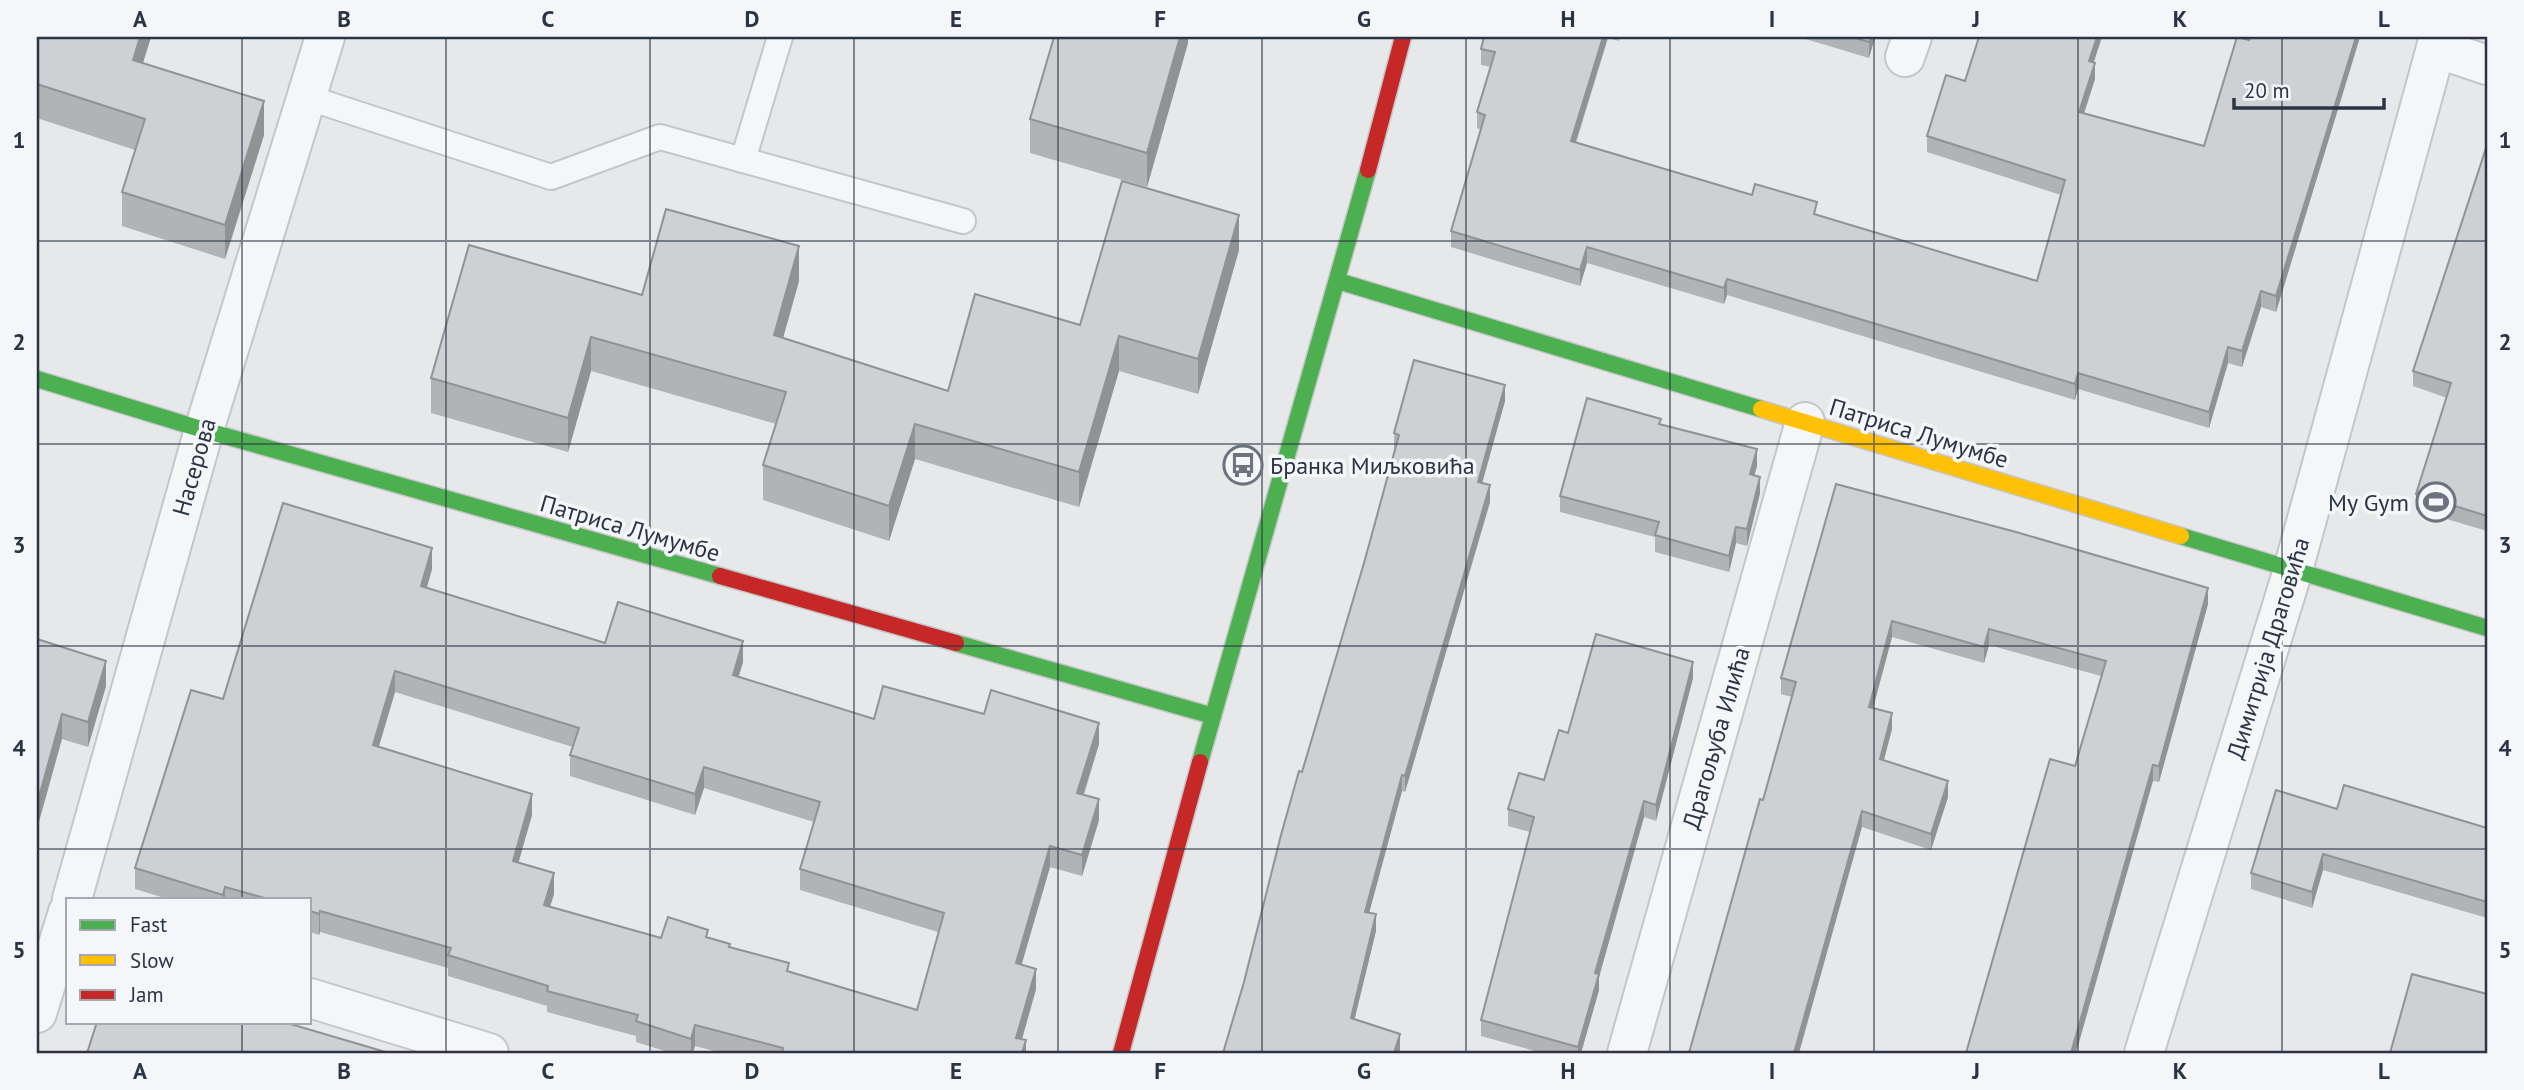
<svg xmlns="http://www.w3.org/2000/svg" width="2524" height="1090" viewBox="0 0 2524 1090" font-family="'PT Sans',sans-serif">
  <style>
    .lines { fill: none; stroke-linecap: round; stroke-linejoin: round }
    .lane-casing { stroke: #c4c6c8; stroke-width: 28 }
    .street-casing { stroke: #c4c6c8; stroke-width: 42 }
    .fast-casing { stroke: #c4c6c8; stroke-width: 19 }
    .slow-casing { stroke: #c4c6c8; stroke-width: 19 }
    .jam-casing { stroke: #c4c6c8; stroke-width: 19 }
    .lane { stroke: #f5f6f7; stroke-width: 24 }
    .street { stroke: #f5f6f7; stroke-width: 38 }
    .fast { stroke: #4caf50; stroke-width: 16 }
    .slow { stroke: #ffc107; stroke-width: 16 }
    .jam { stroke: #c62828; stroke-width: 16 }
    .wall { fill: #b1b3b5; fill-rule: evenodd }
    .shaded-wall { fill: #909294 }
    .building { fill: #ced0d3; stroke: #909294; stroke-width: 2; fill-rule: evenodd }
    .grid { fill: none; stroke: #2b3445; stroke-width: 2; stroke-opacity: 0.55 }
    .labels { text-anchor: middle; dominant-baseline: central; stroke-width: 7; stroke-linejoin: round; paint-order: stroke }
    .street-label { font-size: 24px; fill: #2b3445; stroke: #f4f6f9 }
    .poi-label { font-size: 24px; fill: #2b3445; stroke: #f4f6f9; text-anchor: start }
    .neatline { fill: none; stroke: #2b3445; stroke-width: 2.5 }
    .grid-label { font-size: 23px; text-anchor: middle; font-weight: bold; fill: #2b3445 }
  </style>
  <rect width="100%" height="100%" fill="#e6e8ea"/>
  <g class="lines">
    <g class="lane-casing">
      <g id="lane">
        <path d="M306 97 551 177 660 137 743 160 780 37"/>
        <path d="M743 160 963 221"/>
      </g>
    </g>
    <g class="street-casing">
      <g id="street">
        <path d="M2436 48 2487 65"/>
        <path d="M1905 57 1912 37"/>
        <path d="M72 899 204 430 325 37"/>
        <path d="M310 998 489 1053"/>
        <path d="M37 1013 68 912"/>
        <path d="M1627 1053 1805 422"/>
        <path d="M2144 1053 2293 570 2439 37"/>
      </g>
    </g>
    <g class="fast-casing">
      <g id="fast">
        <path d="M1338 281 1761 409"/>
        <path d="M37 379 204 430 720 576"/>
        <path d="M2181 536 2487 628"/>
        <path d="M956 643 1213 716"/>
        <path d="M1200 762 1368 170"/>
      </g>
    </g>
    <g class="slow-casing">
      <path id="slow" d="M1761 409 2181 536"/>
    </g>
    <g class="jam-casing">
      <g id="jam">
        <path d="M1368 170 1403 37"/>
        <path d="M720 576 956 643"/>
        <path d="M1121 1053 1200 762"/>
      </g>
    </g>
    <use href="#lane" class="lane"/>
    <use href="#street" class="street"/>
    <use href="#fast" class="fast"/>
    <use href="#slow" class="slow"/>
    <use href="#jam" class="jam"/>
  </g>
  <g class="wall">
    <path d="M37 37H151L143 63 264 135 225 259 122 226V192L135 150 37 118Z"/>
    <path d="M1188 37V43L1147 187 1030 153V119Z"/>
    <path d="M1484 37H1620L1619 41 1608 38 1576 143 2037 281 2061 195 1927 152V136L1965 81 2094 63 2095 79 2084 114 2204 146 2250 37H2360L2276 312 2261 307 2242 367 2228 363 2209 428 2078 389 2075 400 1727 295 1724 304 1587 263 1580 286 1451 247V231L1481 130 1477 128V112L1491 67 1481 65V49Z"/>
    <path d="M1799 37H1875L1869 58Z"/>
    <path d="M2487 145V531L2416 510V494L2447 398 2413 386V371Z"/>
    <path d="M1239 250 1198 394 1119 371 1079 507 915 459 889 541 763 500V465L776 424 591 371 568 452 431 413V378L642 295 799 281 783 338 948 391 1080 325Z"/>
    <path d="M1505 401 1482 483 1490 502 1405 792 1402 791 1369 913 1376 931 1354 1019 1400 1050 1244 982 1302 772 1364 563 1395 450 1394 449V433Z"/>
    <path d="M1661 424 1757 466 1754 475 1760 493 1747 546 1736 543 1729 572 1655 552V537L1560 512V496Z"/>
    <path d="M1836 484 2208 604 2159 782 2075 766 2101 676 1989 645 1984 663 1892 637 1873 708 1892 729 1884 760 1948 797 1931 850 1862 827 1763 800 1792 697 1781 694V678Z"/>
    <path d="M432 569 427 588 605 643 743 662 738 677 874 719 984 714 1099 744 1084 795 1099 820 1082 876 1050 867 1021 964 1036 989 1022 1039 1026 1053H722L695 1046 693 1053H671L636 1042V1036L547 1012V1006L448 976V968L320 932 319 935 310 932V899H168L135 889V868L223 699ZM395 692 573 747 570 755V776L695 815 704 788 814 822 800 869V890L938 932 917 1010 789 972 708 938H661L550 906 554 894 518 862 532 815 379 746Z"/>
    <path d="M37 639 106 686 88 747 62 739Z"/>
    <path d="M1693 678 1656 821 1644 817 1599 977V990L1581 1053H1542L1481 1036V1020L1530 832 1508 826V809L1544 780 1568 733Z"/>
    <path d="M2337 809 2487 828V918L2323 870 2312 908 2251 889V873Z"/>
  </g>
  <g class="shaded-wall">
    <path d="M140 37H151L133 94V60Z"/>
    <path d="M1180 37H1188V43L1147 187V153Z"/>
    <path d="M1603 37H1608L1571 157V141Z"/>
    <path d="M1871 37H1875L1869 58V42Z"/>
    <path d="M2097 37H2102L2089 77V61Z"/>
    <path d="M2356 37H2360L2276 312V296Z"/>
    <path d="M2095 63V79L2079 128V112Z"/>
    <path d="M264 101V135L225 259V225Z"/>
    <path d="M1239 215V250L1198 394V359Z"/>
    <path d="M799 246V281L774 370V335Z"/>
    <path d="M1587 247V263L1580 286V270Z"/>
    <path d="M1727 279V295L1724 304V288Z"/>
    <path d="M2261 291V307L2242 367V351Z"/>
    <path d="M1119 336V371L1079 507V472Z"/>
    <path d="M591 337V371L568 452V418Z"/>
    <path d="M2228 347V363L2209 428V412Z"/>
    <path d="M2078 373V389L2075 400V384Z"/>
    <path d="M1505 385V401L1478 498V482Z"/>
    <path d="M915 424V459L889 541V506Z"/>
    <path d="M1757 449V466L1750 491V474Z"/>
    <path d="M1760 477V493L1747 546V529Z"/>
    <path d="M1490 485V502L1405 792V776Z"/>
    <path d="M1736 527V543L1729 572V556Z"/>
    <path d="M432 548V569L421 607V586Z"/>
    <path d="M2208 588V604L2159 782V766Z"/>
    <path d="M1892 621V637L1869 723V707Z"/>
    <path d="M1989 629V645L1984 663V647Z"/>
    <path d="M743 641V662L733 696V675Z"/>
    <path d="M106 661V686L88 747V722Z"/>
    <path d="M1693 662V678L1656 821V805Z"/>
    <path d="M395 671V692L373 766V745Z"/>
    <path d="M1892 713V729L1880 774V759Z"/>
    <path d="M62 714V739L37 829V804Z"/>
    <path d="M1099 723V744L1077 814V793Z"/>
    <path d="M2153 765V781L2076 1053H2071Z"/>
    <path d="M704 767V788L695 815V794Z"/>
    <path d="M1402 775V791L1365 928V912Z"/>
    <path d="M1948 781V797L1931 850V834Z"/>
    <path d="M532 794V815L513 882V861Z"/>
    <path d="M1099 799V820L1082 876V855Z"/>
    <path d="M1644 801V817L1599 977V990L1581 1053H1578V1047L1595 973Z"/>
    <path d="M1862 811V827L1799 1053H1794Z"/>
    <path d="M1050 846V867L1016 984V963Z"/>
    <path d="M2323 854V870L2312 908V892Z"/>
    <path d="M554 873V894L544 926V905Z"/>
    <path d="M225 887V899H223V895Z"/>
    <path d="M320 911V932L319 935V914Z"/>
    <path d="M1376 914V931L1351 1034V1018Z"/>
    <path d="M1036 969V989L1018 1053 1016 1038Z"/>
    <path d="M695 1025V1046L693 1053H691V1039Z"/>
    <path d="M1400 1034V1050L1399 1053H1394Z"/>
    <path d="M1026 1040V1053H1022Z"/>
  </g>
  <g class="building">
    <path d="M37 37H140L133 60 264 101 225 225 122 192 145 119 37 84Z"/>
    <path d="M1054 37H1180L1147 153 1030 119Z"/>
    <path d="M1484 37H1603L1571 141 1752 195 1755 184 1817 202 1814 214 2037 281 2065 180 1927 136 1946 75 1965 81 1979 37H2097L2089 61 2095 63 2079 112 2204 146 2237 37 2249 40 2250 37H2356L2276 296 2261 291 2242 351 2228 347 2209 412 2078 373 2075 384 1727 279 1724 288 1587 247 1580 270 1451 231 1485 115 1477 112 1495 52 1481 49Z"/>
    <path d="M1852 37H1871L1869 42Z"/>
    <path d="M2487 145V516L2416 494 2451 383 2413 371Z"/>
    <path d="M1122 181 1239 215 1198 359 1119 336 1079 472 915 424 889 506 763 465 786 392 591 337 568 418 431 378 469 245 642 295 666 209 799 246 774 335 948 391 975 294 1080 325Z"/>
    <path d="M1414 360 1505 385 1478 482 1490 485 1405 776 1402 775 1365 912 1376 914 1351 1018 1400 1034 1394 1053H1223L1244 982 1281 835 1299 771 1302 772 1364 563 1399 435 1394 433Z"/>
    <path d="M1587 398 1661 419 1659 424 1757 449 1750 474 1760 477 1747 529 1736 527 1729 556 1655 535 1659 522 1560 496Z"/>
    <path d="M1836 484 2016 532 2208 588 2159 766 2153 765 2071 1053H1966L2050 759 2075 766 2106 661 1989 629 1984 647 1892 621 1869 707 1892 713 1880 759 1948 781 1931 834 1862 811 1794 1053H1689L1760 799 1763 800 1796 682 1781 678Z"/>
    <path d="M283 503 432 548 421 586 605 643 618 602 743 641 733 675 874 719 883 686 984 714 991 690 1099 723 1077 793 1099 799 1082 855 1050 846 1016 963 1036 969 1016 1038 1026 1040 1022 1053H782L783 1048 695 1025 691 1039 636 1021 638 1015 547 991 548 986 448 955 451 948 320 911 319 914 310 911V899H268L225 887 223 895 135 868 191 690 223 699ZM395 671 579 728 570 755 695 794 704 767 820 802 800 869 944 913 917 1010 787 971 789 963 729 947 730 944 706 937 708 930 668 917 661 938 544 905 554 873 513 861 532 794 373 745Z"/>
    <path d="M1596 634 1693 662 1656 805 1644 801 1595 973 1599 974 1578 1047 1481 1020 1534 817 1508 809 1519 773 1544 780 1559 730 1568 733Z"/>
    <path d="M37 639 106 661 88 722 62 714 37 804Z"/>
    <path d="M2344 785 2487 828V902L2323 854 2312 892 2251 873 2276 790 2337 809Z"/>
    <path d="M2412 974 2487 994V1053H2390Z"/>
    <path d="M97 1022H287V1023L389 1053H87Z"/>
  </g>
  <path class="grid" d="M242 37V899M446 37V1053M650 37V1053M854 37V1053M1058 37V1053M1262 37V1053M1466 37V1053M1670 37V1053M1874 37V1053M2078 37V1053M2282 37V1053M37 241H2487M37 444H2487M37 646H2487M37 849H2487M242 1022V1053"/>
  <defs>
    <g id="bus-ring" transform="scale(2.0125)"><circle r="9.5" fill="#f4f6f9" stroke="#6c737f" stroke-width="1.5"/><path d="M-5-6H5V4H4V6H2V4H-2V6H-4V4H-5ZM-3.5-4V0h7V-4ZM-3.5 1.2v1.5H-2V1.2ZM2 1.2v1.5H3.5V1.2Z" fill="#6c737f"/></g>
    <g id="stadium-ring" transform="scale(2.0125)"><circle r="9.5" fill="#f4f6f9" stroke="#6c737f" stroke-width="1.5"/><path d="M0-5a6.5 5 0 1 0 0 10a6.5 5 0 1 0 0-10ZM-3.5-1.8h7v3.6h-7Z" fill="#6c737f"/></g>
  </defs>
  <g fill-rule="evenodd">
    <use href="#bus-ring" x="1243" y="465"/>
    <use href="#stadium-ring" x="2436" y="502"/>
  </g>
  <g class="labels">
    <g class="street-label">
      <text transform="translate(1919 433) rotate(17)">Патриса Лумумбе</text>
      <text transform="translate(194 467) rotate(-74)">Насерова</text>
      <text transform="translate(630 528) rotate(16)">Патриса Лумумбе</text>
      <text transform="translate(2268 648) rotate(-73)">Димитрија Драговића</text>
      <text transform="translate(1716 738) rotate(-74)">Драгољуба Илића</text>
    </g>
    <g class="poi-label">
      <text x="1270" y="465">Бранка Миљковића</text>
      <text x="2409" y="502" text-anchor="end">My Gym</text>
    </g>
  </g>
  <rect width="2524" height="1090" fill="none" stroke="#f4f6f9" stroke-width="77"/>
  <rect x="66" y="898" width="245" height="126" fill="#f4f6f9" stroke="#a4a8b1" stroke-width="2"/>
  <rect x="80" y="920" width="35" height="10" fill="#4caf50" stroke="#a4a8b1" stroke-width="2"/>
  <text x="130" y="932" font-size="21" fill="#2b3445">Fast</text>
  <rect x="80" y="955" width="35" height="10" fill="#ffc107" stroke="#a4a8b1" stroke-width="2"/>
  <text x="130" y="968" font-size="21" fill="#2b3445">Slow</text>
  <rect x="80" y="990" width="35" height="10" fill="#c62828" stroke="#a4a8b1" stroke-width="2"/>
  <text x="130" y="1002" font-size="21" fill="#2b3445">Jam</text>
  <path d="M2234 98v10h150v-10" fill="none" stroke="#2b3445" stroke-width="3.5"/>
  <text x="2244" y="98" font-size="21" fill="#2b3445" stroke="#f4f6f9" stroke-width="5" paint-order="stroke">20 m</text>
  <rect x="38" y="38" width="2448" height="1014" class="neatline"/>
  <g class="grid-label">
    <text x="140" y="27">A</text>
    <text x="344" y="27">B</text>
    <text x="548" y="27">C</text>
    <text x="752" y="27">D</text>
    <text x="956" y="27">E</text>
    <text x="1160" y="27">F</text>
    <text x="1364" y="27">G</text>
    <text x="1568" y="27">H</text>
    <text x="1772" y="27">I</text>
    <text x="1976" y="27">J</text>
    <text x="2180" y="27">K</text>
    <text x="2384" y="27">L</text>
    <text x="19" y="148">1</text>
    <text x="2505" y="148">1</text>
    <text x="19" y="350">2</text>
    <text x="2505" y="350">2</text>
    <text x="19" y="553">3</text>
    <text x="2505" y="553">3</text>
    <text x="19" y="756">4</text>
    <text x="2505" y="756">4</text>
    <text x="19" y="958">5</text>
    <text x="2505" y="958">5</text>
    <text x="140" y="1079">A</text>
    <text x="344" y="1079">B</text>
    <text x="548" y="1079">C</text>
    <text x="752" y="1079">D</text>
    <text x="956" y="1079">E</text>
    <text x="1160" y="1079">F</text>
    <text x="1364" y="1079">G</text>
    <text x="1568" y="1079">H</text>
    <text x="1772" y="1079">I</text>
    <text x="1976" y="1079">J</text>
    <text x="2180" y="1079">K</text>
    <text x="2384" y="1079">L</text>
  </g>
</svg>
